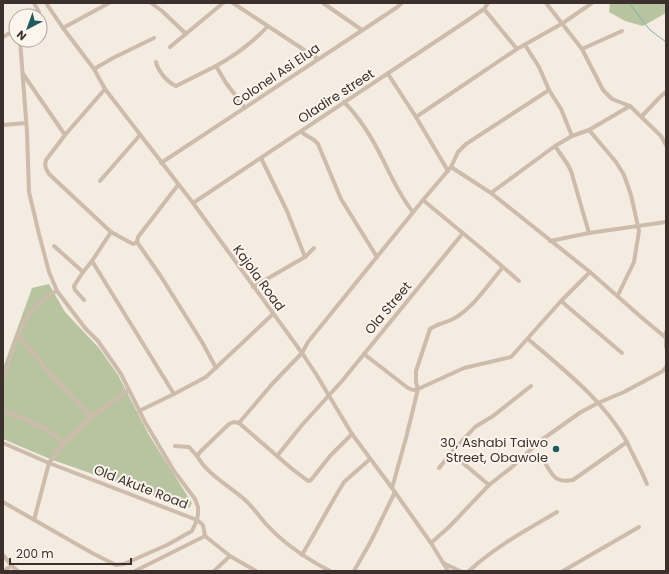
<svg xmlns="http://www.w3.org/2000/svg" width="669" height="574" viewBox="0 0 669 574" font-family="Poppins,sans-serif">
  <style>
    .green { fill: #b8c4a0 }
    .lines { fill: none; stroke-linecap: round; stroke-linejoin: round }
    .stream { stroke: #7fb0b2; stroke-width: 1 }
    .street { stroke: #cdbbac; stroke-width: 4 }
    .poi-dot { fill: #1f5a5e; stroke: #fbf5ee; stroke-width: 1.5 }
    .labels { text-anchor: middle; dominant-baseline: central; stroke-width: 4; stroke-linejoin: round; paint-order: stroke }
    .street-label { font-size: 13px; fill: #3b302b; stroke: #fbf5ee }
    .poi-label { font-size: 13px; fill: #3b302b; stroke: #fbf5ee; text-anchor: end }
  </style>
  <rect width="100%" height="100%" fill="#f4ebe1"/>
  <g class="green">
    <path d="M610 3H665L666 13 643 26 625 21 609 12Z"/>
    <path d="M49 284 65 312 99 348 118 375 149 435 192 503 189 508 50 459 3 439V368L32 288Z"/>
  </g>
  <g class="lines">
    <path class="stream" d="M629 3 650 30 666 42"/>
    <g class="street">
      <path d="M34 3 39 12 36 16"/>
      <path d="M46 3 63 28 94 69 105 89 193 203 302 353 316 374 352 434 392 488 431 543 448 571"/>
      <path d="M151 3 162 11 186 34"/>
      <path d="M233 3 318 59"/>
      <path d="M323 3 362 30"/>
      <path d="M546 3 582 49 603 90 612 99 630 106 661 136 666 145"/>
      <path d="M484 9 517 49"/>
      <path d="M63 28 109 3"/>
      <path d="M3 37 8 34 16 33"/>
      <path d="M525 45 539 67 549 90"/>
      <path d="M170 47 223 3"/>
      <path d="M582 49 622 31"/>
      <path d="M156 62C158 71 167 82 176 86L216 66"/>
      <path d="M94 69 113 58 154 38"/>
      <path d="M23 74 65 135"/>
      <path d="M388 74 416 117 448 171"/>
      <path d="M105 89 65 135 46 160C44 166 46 169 49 174L111 232 133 244 137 242 138 237 178 185"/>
      <path d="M344 102C364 122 377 147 389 172 396 186 403 200 413 212"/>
      <path d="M245 108 226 83 216 66C236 55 253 42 268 26"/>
      <path d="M642 116 660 97 666 92"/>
      <path d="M416 117 517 49 563 23 592 3"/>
      <path d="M3 125 26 123"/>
      <path d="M589 130 616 162 624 175 631 195 639 231 634 262 618 295"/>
      <path d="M301 132 314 140 318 144 341 199 377 257"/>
      <path d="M572 136 589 130 630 106"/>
      <path d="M261 158 287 211 305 257"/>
      <path d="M161 163 396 8 402 3"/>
      <path d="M100 181 140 135"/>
      <path d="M491 193 555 146 572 136 561 109 549 90 466 144 458 152 451 167 491 193 590 272 641 317 665 337"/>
      <path d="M423 200 482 249 519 281"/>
      <path d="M193 203 468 20 484 9 488 3"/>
      <path d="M589 233 666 222"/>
      <path d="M550 241 589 233 571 171 568 165 555 146"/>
      <path d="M137 242 160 275 202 342 216 368"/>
      <path d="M54 246 83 272 92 261 111 232"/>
      <path d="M92 261 174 394"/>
      <path d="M83 272 74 286 75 290 84 300"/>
      <path d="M253 287 305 257 314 248"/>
      <path d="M561 301 622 353"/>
      <path d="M666 332V347"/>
      <path d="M18 335 48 371 91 417"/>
      <path d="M528 339C564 370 603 400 627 442L573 480C555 483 554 477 545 463"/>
      <path d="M364 354 408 388 413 390 418 389 416 382V371L430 329C437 324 445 323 453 319 473 308 488 285 503 267"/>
      <path d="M3 381C13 348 22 306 57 291"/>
      <path d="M3 411C25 418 47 427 64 443L91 417 129 390"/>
      <path d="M139 411 174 394 206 377 273 314"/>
      <path d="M239 423 291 468 308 481 311 480 330 456 352 434"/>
      <path d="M627 442C633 456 641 469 647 484"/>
      <path d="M3 443 49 463 197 520 203 525 205 536 230 556 256 571"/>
      <path d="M175 446 189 447 197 456"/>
      <path d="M277 456 302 425 342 381 463 233"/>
      <path d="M439 468 451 453"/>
      <path d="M489 485 451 453 475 427 493 416 531 386"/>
      <path d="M392 488 406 438 418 389 464 368 511 357 561 301 590 272"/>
      <path d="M3 502 92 553 116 565 124 564 167 545 192 531 197 520 198 514V507L195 499 174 471 145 422 121 374 98 341 85 328 57 291 49 272 39 234 29 192 27 132 20 40"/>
      <path d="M34 520 49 463 64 443"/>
      <path d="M431 543 449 527 489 485 512 467 540 441 581 412 598 403 624 392 663 371 666 367"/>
      <path d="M3 555 12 566 18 571"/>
      <path d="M302 555 335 497 344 482 370 459"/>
      <path d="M443 563 460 571"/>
      <path d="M3 571 12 566"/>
      <path d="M135 571 205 536"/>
      <path d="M214 571 230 556"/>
      <path d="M330 571C307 559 284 544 266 524 259 516 253 507 244 499 228 485 208 475 197 456L201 451 229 424 234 422 239 423 273 383 302 353 308 342 423 200 451 167"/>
      <path d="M354 571 371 541 395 492"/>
      <path d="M469 571C495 547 526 530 557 512"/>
      <path d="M563 571 639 527"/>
    </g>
  </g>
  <circle class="poi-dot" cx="556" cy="449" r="4"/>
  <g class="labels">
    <g class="street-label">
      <text transform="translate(276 75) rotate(-34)">Colonel Asi Elua</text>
      <text transform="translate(336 96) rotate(-33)">Oladire street</text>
      <text transform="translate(259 278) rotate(54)">Kajola Road</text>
      <text transform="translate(388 308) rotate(-50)">Ola Street</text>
      <text transform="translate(141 487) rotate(21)">Old Akute Road</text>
    </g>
    <g class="poi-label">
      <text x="548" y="442">30, Ashabi Taiwo<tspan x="548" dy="15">Street, Obawole</tspan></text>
    </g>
  </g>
  <rect width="669" height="574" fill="none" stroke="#3b302b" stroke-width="8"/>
  <g transform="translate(28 28) rotate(221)"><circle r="19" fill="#fbf5ee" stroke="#aea6a0"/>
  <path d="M0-3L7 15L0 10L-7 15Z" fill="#1f5a5e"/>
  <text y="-6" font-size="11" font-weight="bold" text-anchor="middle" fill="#3b302b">N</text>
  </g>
  <path d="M10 558v6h121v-6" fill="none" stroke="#3b302b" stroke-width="2"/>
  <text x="16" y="558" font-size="12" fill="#3b302b" stroke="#fbf5ee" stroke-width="3" paint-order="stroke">200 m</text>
</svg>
